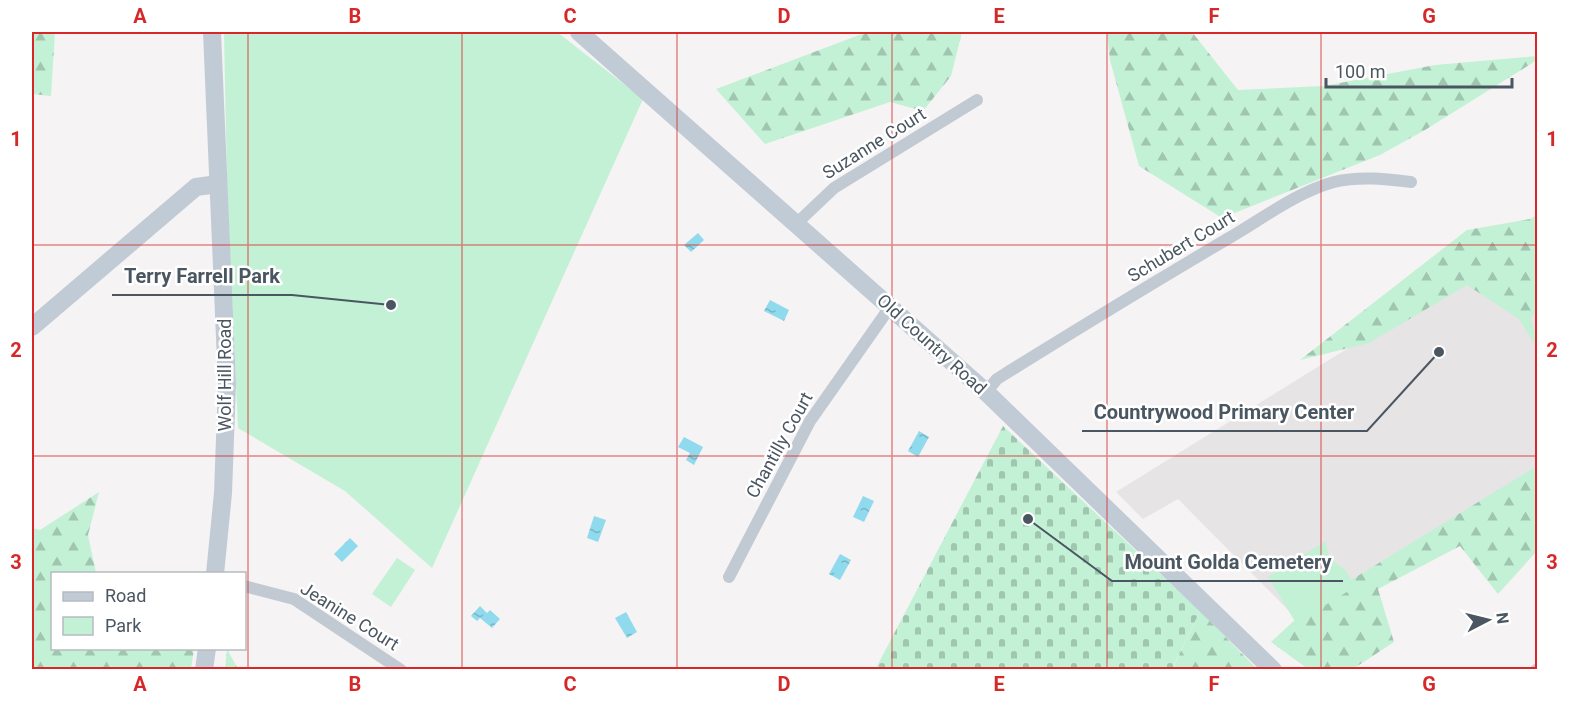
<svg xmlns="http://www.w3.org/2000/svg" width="1569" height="701" viewBox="0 0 1569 701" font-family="Roboto,sans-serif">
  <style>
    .education { fill: #e6e4e5 }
    .forest { fill: url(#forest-firs) }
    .cemetery { fill: url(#cemetery-stones) }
    .park { fill: #c3f1d5 }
    .water { fill: url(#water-ripples) }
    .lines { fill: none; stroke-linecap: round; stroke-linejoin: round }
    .street { stroke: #c1cad2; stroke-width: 12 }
    .secondary { stroke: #c1cbd6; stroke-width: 18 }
    .grid { fill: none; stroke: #d62828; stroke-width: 1.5; stroke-opacity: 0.55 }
    .labels { text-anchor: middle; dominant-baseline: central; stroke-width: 5; stroke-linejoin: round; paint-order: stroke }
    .street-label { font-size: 18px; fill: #4a5661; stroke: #fff }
    .leader { fill: none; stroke: #4a5661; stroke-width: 2 }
    .callout-dot { fill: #4a5661; stroke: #fff; stroke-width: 2 }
    .callout-label { font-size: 20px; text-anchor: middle; font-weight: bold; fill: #4a5661; stroke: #fff; stroke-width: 5; stroke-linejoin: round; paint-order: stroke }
    .neatline { fill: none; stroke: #d62828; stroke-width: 2 }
    .grid-label { font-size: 20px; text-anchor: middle; font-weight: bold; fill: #d62828 }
  </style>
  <defs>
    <pattern id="forest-firs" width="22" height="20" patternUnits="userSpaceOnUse" patternTransform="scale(1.5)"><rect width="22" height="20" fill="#c3f1d5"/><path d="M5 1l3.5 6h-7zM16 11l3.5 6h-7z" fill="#a0c6b0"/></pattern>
    <pattern id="cemetery-stones" width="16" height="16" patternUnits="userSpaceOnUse" patternTransform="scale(1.5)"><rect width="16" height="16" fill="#c3f1d5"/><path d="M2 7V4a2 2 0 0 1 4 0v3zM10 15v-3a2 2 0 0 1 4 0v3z" fill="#a0c6b0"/></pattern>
    <pattern id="water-ripples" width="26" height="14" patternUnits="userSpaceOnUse" patternTransform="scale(1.5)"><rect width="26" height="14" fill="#90daee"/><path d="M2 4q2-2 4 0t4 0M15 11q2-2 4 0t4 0" fill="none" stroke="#78b4c4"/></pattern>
  </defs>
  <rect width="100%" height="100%" fill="#f5f3f3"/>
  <path class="education" d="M1537 231V474L1303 625 1178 499 1143 519 1116 492Z"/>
  <g class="forest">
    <path d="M32 32H55L51 96 32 94Z"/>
    <path d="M867 32H962L951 76 923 111 890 102 765 144 716 89Z"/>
    <path d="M1107 32H1192L1238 90 1324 86 1435 65 1537 56V60L1425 130 1380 155 1222 218 1139 166 1110 60Z"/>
    <path d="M1537 215V312L1531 317 1534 330 1537 329V348L1519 319 1467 285 1369 343 1300 360 1467 230 1530 219Z"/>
    <path d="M1537 466V551L1498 594 1460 546 1378 589 1394 642 1353 669H1308L1271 642 1312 604Z"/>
    <path d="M99 492 88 535 96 573 52 574V648L194 649 191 669H32V528L40 530Z"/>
    <path d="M1200 611 1257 669 1172 670Z"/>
    <path d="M227 649 238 669H225Z"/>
  </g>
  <path class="cemetery" d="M1003 426 1200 611 1172 669 875 670Z"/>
  <g class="park">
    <path d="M224 32H557L643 99 432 568 345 491 238 428 227 182Z"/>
    <path d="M1326 541C1328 561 1330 558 1344 569 1348 573 1352 582 1355 587L1296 623 1268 577Z"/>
    <path d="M397 558 415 570 391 607 372 594Z"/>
  </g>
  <g class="water">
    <path d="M698 233 704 240 691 252 684 245Z"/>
    <path d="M770 300 789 310 784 321 764 311Z"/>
    <path d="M919 431 929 437 918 457 908 451Z"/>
    <path d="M684 437 703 447 694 465 686 460 690 453 678 447Z"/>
    <path d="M863 496 874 501 864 522 853 517Z"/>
    <path d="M594 516 606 520 598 542 587 538Z"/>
    <path d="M350 538 358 546 342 562 334 554Z"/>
    <path d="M840 554 851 560 840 580 829 574Z"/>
    <path d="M480 606 487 613 490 610 500 619 492 628 480 618 477 621 471 616Z"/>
    <path d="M626 612 637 632 627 638 615 618Z"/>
  </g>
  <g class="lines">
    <g class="street">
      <path d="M796 224 834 188 977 100"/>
      <path d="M986 392 997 379C1074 331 1151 284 1229 238 1262 219 1297 192 1334 182 1360 176 1385 179 1411 182"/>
      <path d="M729 577 810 421 890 307"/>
      <path d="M244 586 294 599 401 670"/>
      <path d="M1536 670 1538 669"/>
    </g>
    <g class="secondary">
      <path d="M212 32 227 384 223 493 215 574"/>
      <path d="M579 32 986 392 1273 670"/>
      <path d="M32 327 196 187 218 184"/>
      <path d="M204 670 207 648"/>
    </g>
  </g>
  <path class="grid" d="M248 32V670M462 32V670M677 32V670M892 32V670M1107 32V670M1321 32V670M32 245H1538M32 456H1538"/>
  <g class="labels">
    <g class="street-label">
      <text transform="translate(874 143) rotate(-32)">Suzanne Court</text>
      <text transform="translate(1181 246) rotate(-31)">Schubert Court</text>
      <text transform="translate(932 344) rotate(42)">Old Country Road</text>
      <text transform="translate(224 375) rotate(-90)">Wolf Hill Road</text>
      <text transform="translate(779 445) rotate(-61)">Chantilly Court</text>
      <text transform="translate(350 616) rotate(32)">Jeanine Court</text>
    </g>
  </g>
  <path class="leader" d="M391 305L292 295H112M1439 352L1367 431H1082M1028 519L1112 581H1343"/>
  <g class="callout-dot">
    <circle cx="391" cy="305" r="6"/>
    <circle cx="1439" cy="352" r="6"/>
    <circle cx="1028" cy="519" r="6"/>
  </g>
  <g class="callout-label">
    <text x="202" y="283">Terry Farrell Park</text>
    <text x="1224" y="419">Countrywood Primary Center</text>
    <text x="1228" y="569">Mount Golda Cemetery</text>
  </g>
  <rect width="1569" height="701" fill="none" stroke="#ffffff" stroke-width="66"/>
  <rect x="51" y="572" width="195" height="78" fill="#ffffff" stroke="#b7bbc0" stroke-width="1.5"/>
  <rect x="63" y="592" width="30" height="9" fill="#c1cbd6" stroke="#b7bbc0" stroke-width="1.5"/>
  <text x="105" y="602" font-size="18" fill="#4a5661">Road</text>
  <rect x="63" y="617" width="30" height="18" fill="#c3f1d5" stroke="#b7bbc0" stroke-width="1.5"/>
  <text x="105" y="632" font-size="18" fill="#4a5661">Park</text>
  <g transform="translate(1488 620) rotate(83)" stroke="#ffffff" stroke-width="4.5" paint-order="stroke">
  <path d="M0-4.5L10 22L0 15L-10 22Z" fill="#4a5661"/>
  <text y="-9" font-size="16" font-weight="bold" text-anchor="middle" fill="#4a5661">N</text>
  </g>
  <path d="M1326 78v9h186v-9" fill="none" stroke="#4a5661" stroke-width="3"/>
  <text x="1335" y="78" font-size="18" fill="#4a5661" stroke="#ffffff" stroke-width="4.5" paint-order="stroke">100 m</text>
  <rect x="33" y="33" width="1503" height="635" class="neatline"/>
  <g class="grid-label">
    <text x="140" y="23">A</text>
    <text x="355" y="23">B</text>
    <text x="570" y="23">C</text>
    <text x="784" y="23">D</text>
    <text x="999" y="23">E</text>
    <text x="1214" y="23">F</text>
    <text x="1429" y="23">G</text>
    <text x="16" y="146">1</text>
    <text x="1552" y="146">1</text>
    <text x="16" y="357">2</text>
    <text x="1552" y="357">2</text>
    <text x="16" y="569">3</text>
    <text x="1552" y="569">3</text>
    <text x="140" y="691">A</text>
    <text x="355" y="691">B</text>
    <text x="570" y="691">C</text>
    <text x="784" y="691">D</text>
    <text x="999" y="691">E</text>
    <text x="1214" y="691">F</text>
    <text x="1429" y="691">G</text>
  </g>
</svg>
